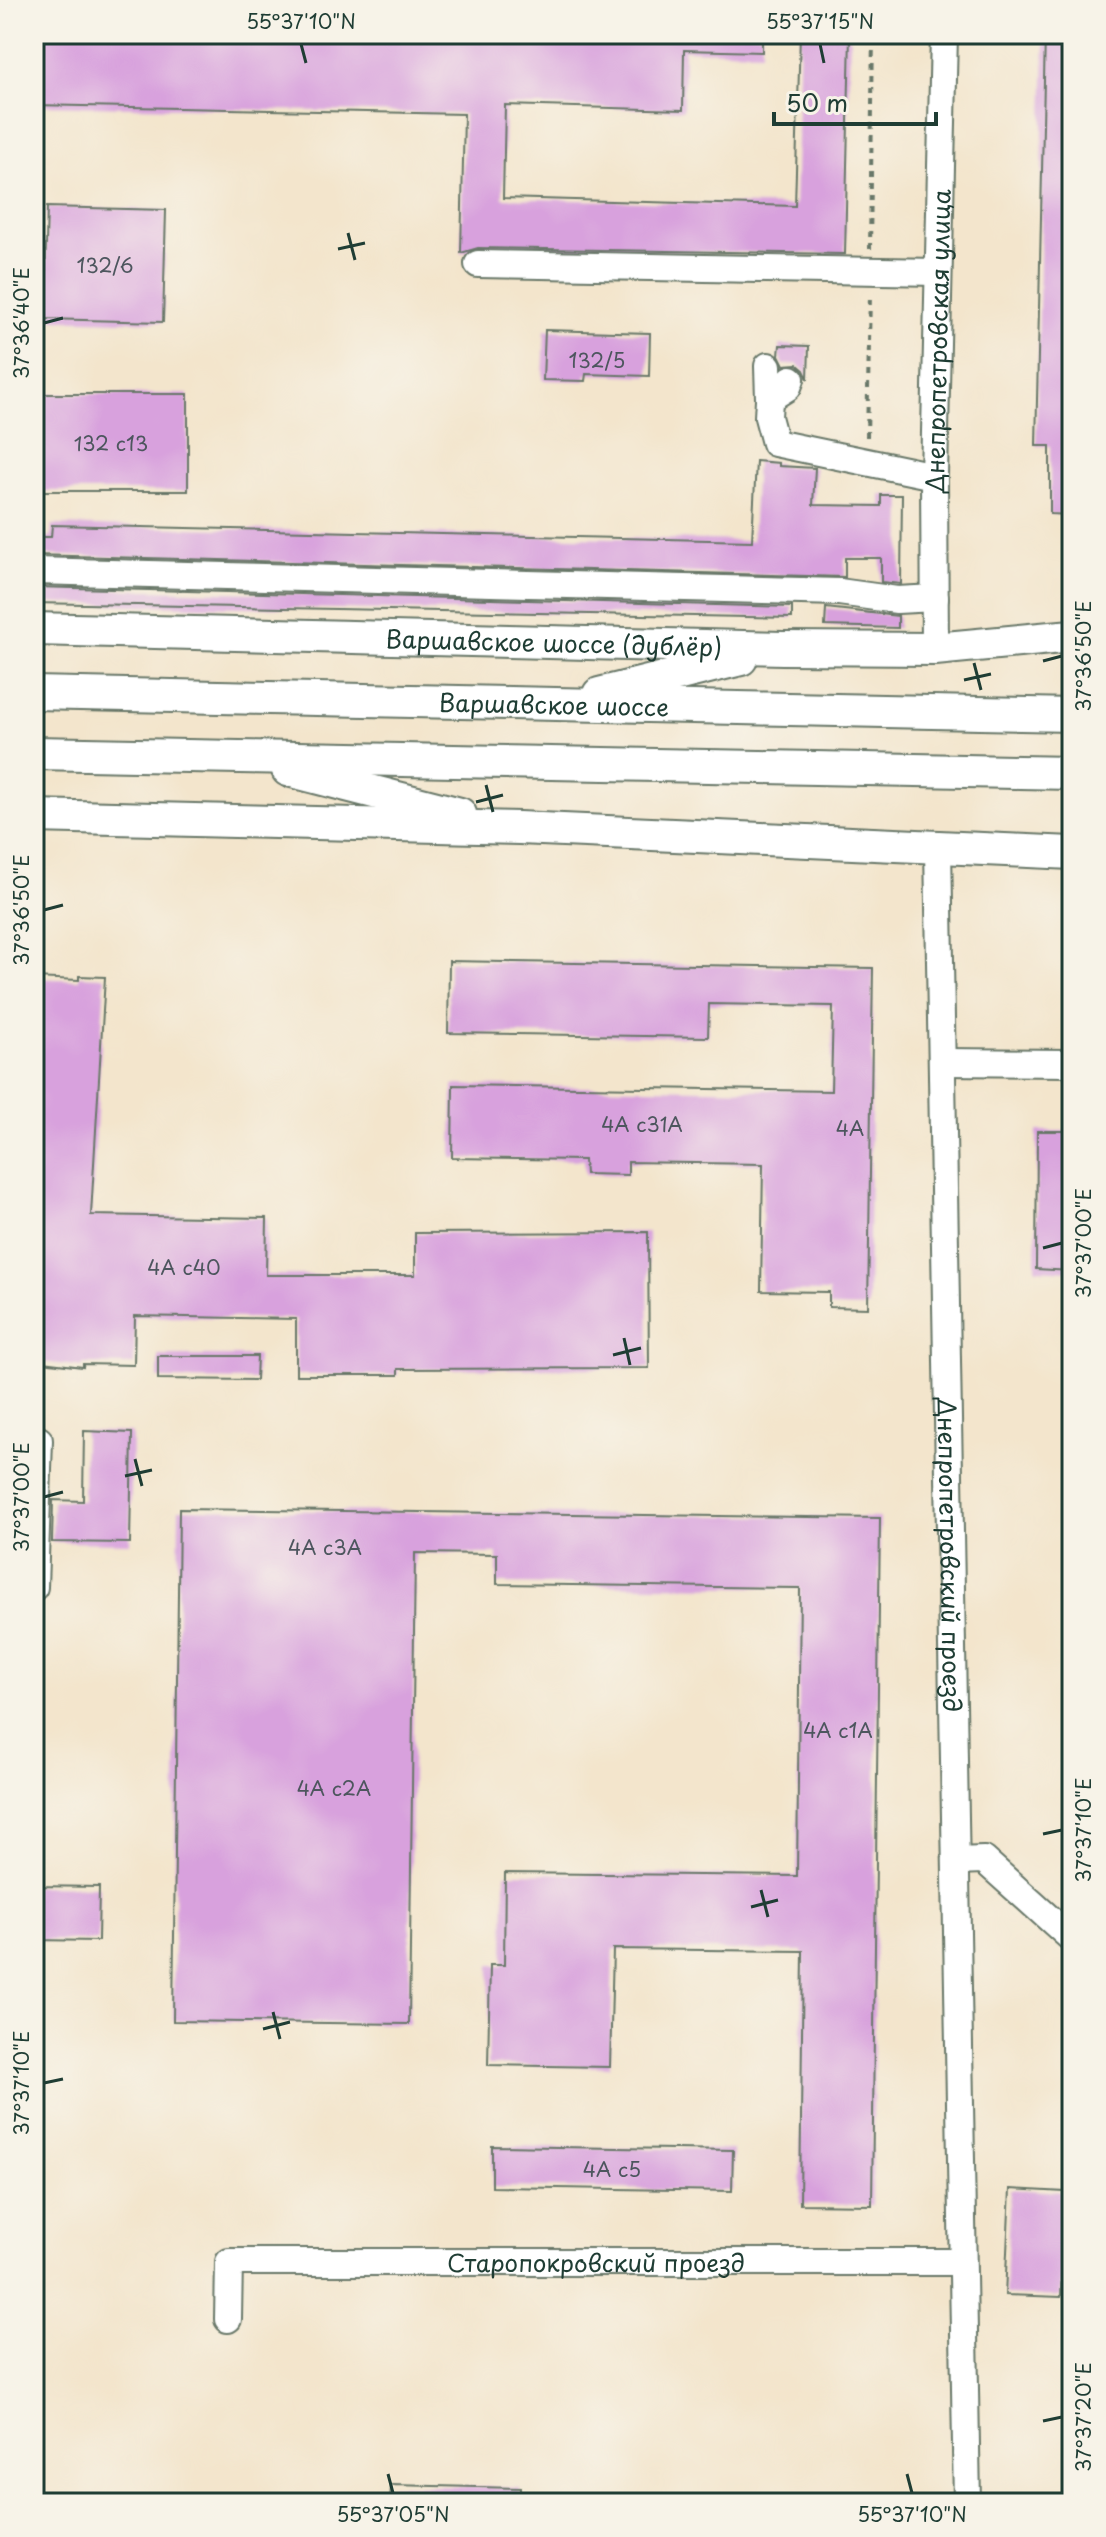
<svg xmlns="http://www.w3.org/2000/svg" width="1106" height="2537" viewBox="0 0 1106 2537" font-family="'Playpen Sans',sans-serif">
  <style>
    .building { fill: #d8a1dd }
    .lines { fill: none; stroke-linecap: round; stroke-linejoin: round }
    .minor-casing { stroke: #697869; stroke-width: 30 }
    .major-casing { stroke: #697869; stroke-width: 36 }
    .path { stroke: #697869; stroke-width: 4; stroke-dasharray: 6 6; stroke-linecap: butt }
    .minor { stroke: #fff; stroke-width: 26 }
    .major { stroke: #fff; stroke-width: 32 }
    .ticks { fill: none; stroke: #1f3d34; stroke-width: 3 }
    .labels { text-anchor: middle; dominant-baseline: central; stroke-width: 7; stroke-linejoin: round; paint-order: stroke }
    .number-label { font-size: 20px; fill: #4d565e }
    .street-label { font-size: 24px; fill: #1f3d34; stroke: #f7f3e8 }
    .neatline { fill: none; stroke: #1f3d34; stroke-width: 3 }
    .ticks-label { font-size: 20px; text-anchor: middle; fill: #1f3d34 }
  </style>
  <rect width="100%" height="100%" fill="#f7f3e8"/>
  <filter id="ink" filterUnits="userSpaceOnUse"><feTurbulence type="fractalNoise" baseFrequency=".0125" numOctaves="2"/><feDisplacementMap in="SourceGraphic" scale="16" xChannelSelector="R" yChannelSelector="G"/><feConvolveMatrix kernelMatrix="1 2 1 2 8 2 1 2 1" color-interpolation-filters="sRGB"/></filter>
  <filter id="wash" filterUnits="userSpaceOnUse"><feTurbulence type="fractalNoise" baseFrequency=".006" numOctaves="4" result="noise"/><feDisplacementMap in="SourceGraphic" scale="32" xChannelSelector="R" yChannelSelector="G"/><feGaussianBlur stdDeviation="1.8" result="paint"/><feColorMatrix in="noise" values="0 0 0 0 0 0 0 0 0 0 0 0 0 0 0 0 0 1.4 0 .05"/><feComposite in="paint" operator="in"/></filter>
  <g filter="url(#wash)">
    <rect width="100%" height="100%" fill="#f3e5cc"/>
    <g id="blocks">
      <g class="building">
        <path d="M34 34H762V52L684 50 683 110 505 105 503 198 795 206 800 34H850L845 254 478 248 461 253 464 114 34 105Z"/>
        <path d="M1045 34H1072V515L1050 514V446H1036Z"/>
        <path d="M47 207 166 210 163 322 44 319Z"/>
        <path d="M545 330 650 333 649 376 586 374 585 381 543 380Z"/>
        <path d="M780 345 809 346 808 379 804 370 797 364 784 365 779 355Z"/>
        <rect x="34" y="394" width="154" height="97"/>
        <path d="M756 461 779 463V466L815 468 813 505 881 506V495H902L901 584 881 582V558H845V577L34 555V537H51L52 525 752 541Z"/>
        <path d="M34 587 792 607V618L34 603Z"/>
        <path d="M826 608 898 616V628L825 626Z"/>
        <path d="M449 961 873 968 868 1308 829 1307V1292L761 1291 763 1164 628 1162V1175L585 1174 584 1160 452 1158 453 1085 831 1091 833 1006 709 1004 708 1037 448 1033Z"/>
        <path d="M79 976 105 977 91 1215 267 1218 266 1275H415V1233L648 1232 649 1368 398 1369V1375H296V1319L135 1316 134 1365 83 1364V1367L34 1361V978L79 980Z"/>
        <path d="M1037 1131H1072V1271L1036 1269Z"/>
        <path d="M158 1356H257L256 1380 158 1379Z"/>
        <path d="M84 1431 132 1433 130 1543 52 1542 53 1500 83 1501Z"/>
        <path d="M179 1509 880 1518 872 2205 800 2204 803 1951 613 1949 610 2067 488 2065 490 1965H504L505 1873 797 1876 800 1588 497 1584V1554L415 1553 409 2024 173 2021Z"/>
        <path d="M34 1886 99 1887 98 1941 34 1940Z"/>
        <path d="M492 2146 733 2150 732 2191 492 2187Z"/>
        <path d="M1010 2189 1065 2192 1061 2297 1005 2295Z"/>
        <path d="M391 2485 520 2488V2503H390Z"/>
      </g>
    </g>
  </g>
  <g filter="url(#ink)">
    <use href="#blocks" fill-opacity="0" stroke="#697869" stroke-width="2"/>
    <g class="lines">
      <g class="minor-casing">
        <g id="minor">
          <path d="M478 264 938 272"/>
          <path d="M768 366 769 399"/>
          <path d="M791 379 788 387 769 399 768 417 775 443 934 476"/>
          <path d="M34 571 839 592 897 600 935 598"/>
          <path id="s1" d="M935 649 934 476 944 34"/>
          <path id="s2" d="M938 847 967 2503"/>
          <path d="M943 1062 1072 1063"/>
          <path d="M34 1440H39L34 1587"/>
          <path d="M956 1861 984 1860 1072 1939"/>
          <path id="s3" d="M228 2319 229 2262H962"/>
        </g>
      </g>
      <g class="major-casing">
        <g id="major">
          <path id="s4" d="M34 629 783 648 935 649 1072 636"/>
          <path id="s5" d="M34 693 1072 715"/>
          <path d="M599 694 741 659"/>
          <path d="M34 753 1072 773"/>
          <path d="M288 770 460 814"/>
          <path d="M34 816 519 828 1072 853"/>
        </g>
      </g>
      <g class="path">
        <path d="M870 249 873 34"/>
        <path d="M867 437 870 294"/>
      </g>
      <use href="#minor" class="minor"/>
      <use href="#major" class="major"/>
    </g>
  </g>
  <path class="ticks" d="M301 44 306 63M820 44 824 63M348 233 355 260M338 249 365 243M44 323 63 318M1043 661 1062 656M974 663 981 690M964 680 991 674M486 785 493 812M476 802 503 795M44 910 63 905M1043 1248 1062 1243M624 1338 630 1365M613 1355 641 1348M135 1459 142 1486M125 1476 152 1470M44 1497 63 1492M1043 1834 1062 1830M761 1890 768 1917M751 1907 778 1900M273 2012 280 2039M263 2029 290 2022M44 2083 63 2079M1043 2421 1062 2417M388 2474 393 2493M907 2474 912 2493"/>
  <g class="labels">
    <g class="number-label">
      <text x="105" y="265">132/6</text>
      <text x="597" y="360">132/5</text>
      <text x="111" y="443">132 с13</text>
      <text x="642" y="1124">4А с31А</text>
      <text x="850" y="1128">4А</text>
      <text x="184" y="1267">4А с40</text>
      <text x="325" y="1547">4А с3А</text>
      <text x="838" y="1730">4А с1А</text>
      <text x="334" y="1788">4А с2А</text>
      <text x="612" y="2169">4А с5</text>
    </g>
    <g class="street-label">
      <text stroke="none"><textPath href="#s1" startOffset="308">Днепропетровская улица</textPath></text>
      <text stroke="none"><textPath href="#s4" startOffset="520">Варшавское шоссе (дублёр)</textPath></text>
      <text stroke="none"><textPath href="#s5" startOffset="520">Варшавское шоссе</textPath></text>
      <text stroke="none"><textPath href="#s2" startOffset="708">Днепропетровский проезд</textPath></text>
      <text stroke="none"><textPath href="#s3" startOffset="424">Старопокровский проезд</textPath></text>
    </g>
  </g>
  <rect width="1106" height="2537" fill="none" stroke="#f7f3e8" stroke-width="88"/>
  <path d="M774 112v12h162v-12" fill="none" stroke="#1f3d34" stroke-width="4"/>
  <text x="786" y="112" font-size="24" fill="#1f3d34" stroke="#f7f3e8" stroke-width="6" paint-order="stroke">50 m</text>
  <rect x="44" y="44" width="1018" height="2449" class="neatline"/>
  <g class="ticks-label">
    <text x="301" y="29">55°37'10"N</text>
    <text x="820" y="29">55°37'15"N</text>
    <text transform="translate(22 323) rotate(-90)" y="7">37°36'40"E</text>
    <text transform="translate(1084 656) rotate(-90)" y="7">37°36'50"E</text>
    <text transform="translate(22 910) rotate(-90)" y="7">37°36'50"E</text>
    <text transform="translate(1084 1243) rotate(-90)" y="7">37°37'00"E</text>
    <text transform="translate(22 1497) rotate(-90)" y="7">37°37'00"E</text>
    <text transform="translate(1084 1830) rotate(-90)" y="7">37°37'10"E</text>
    <text transform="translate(22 2083) rotate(-90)" y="7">37°37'10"E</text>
    <text transform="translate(1084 2417) rotate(-90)" y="7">37°37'20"E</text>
    <text x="393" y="2522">55°37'05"N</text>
    <text x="912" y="2522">55°37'10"N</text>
  </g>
</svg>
